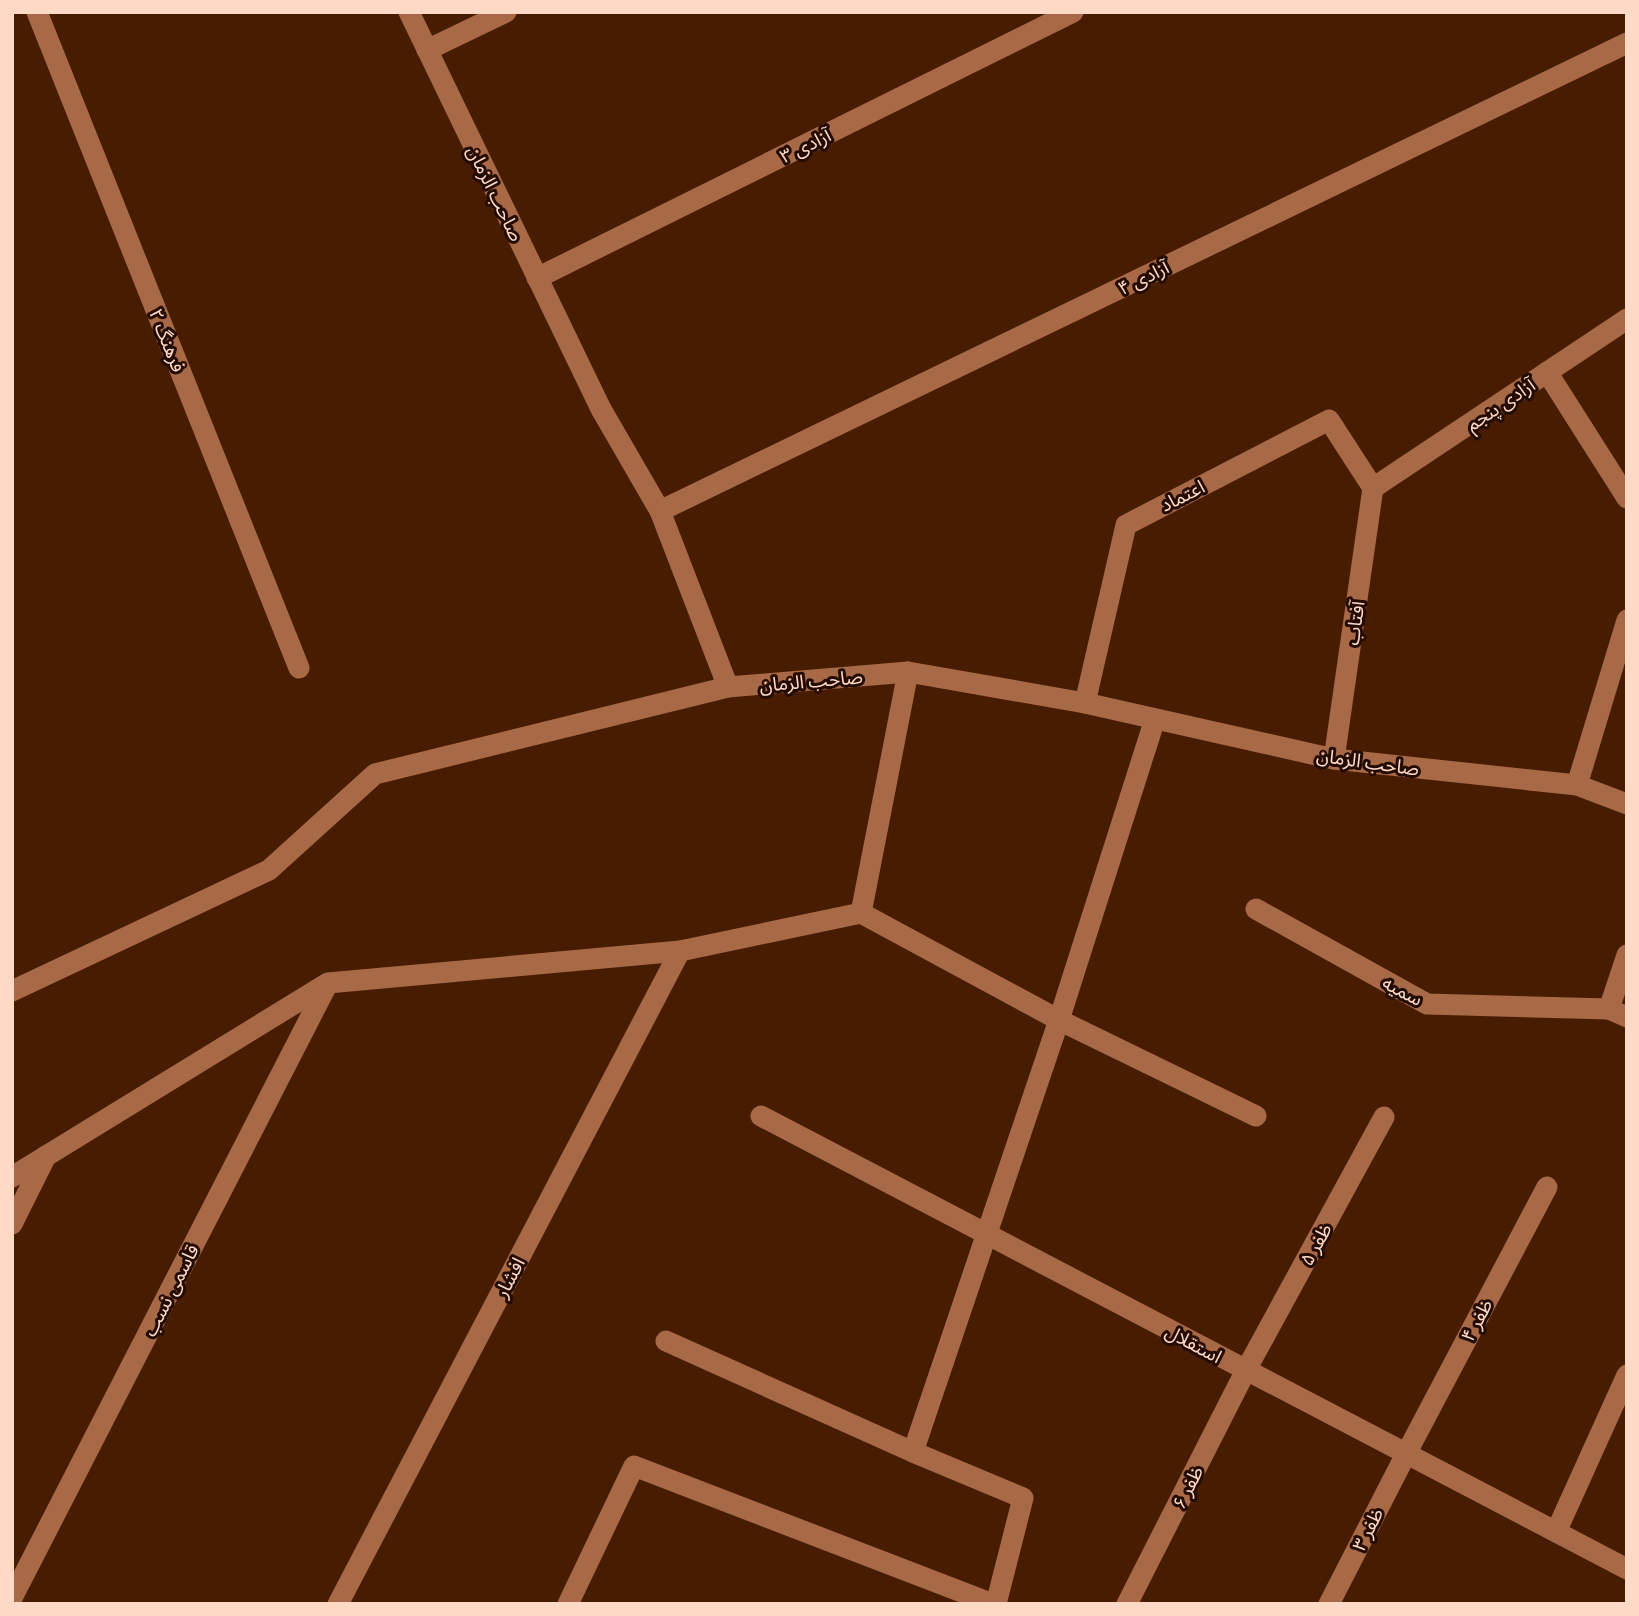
<svg xmlns="http://www.w3.org/2000/svg" width="1639" height="1616" viewBox="0 0 1639 1616" font-family="'Exo 2','Noto Sans Arabic',sans-serif">
  <style>
    .lines { fill: none; stroke-linecap: round; stroke-linejoin: round }
    .minor { stroke: #a86947; stroke-width: 21 }
    .labels { text-anchor: middle; dominant-baseline: central; stroke-width: 6; stroke-linejoin: round; paint-order: stroke }
    .street-label { font-size: 19px; fill: #fdd9c6; stroke: #230b01 }
  </style>
  <rect width="100%" height="100%" fill="#471c01"/>
  <g class="lines">
    <g class="minor">
      <path d="M37 12 299 668"/>
      <path d="M409 12 601 409 660 511 728 687"/>
      <path d="M427 50 506 12"/>
      <path d="M537 278 1073 12"/>
      <path d="M1547 372 1627 498"/>
      <path d="M1373 488 1627 319"/>
      <path d="M660 511 1627 43"/>
      <path d="M1085 703 1126 525 1329 420 1373 488"/>
      <path d="M1334 759 1373 488"/>
      <path d="M1577 785 1627 620"/>
      <path d="M1256 909 1427 1004 1609 1009 1627 1017"/>
      <path d="M861 913 908 672"/>
      <path d="M12 991 269 870 375 774 728 687 908 672 1085 703 1334 759 1577 785 1627 804"/>
      <path d="M1609 1009 1627 955"/>
      <path d="M761 1116 1627 1569"/>
      <path d="M12 1177 328 983 680 951 861 913 1059 1020 1256 1116"/>
      <path d="M12 1224 46 1156"/>
      <path d="M666 1341 913 1452"/>
      <path d="M1556 1532 1627 1375"/>
      <path d="M12 1598 327 985"/>
      <path d="M338 1604 680 951"/>
      <path d="M568 1604 634 1466 993 1604"/>
      <path d="M996 1604 1023 1498 913 1452 1059 1020 1155 719"/>
      <path d="M1127 1604 1246 1370 1384 1117"/>
      <path d="M1329 1604 1406 1454 1547 1187"/>
    </g>
  </g>
  <g class="labels">
    <g class="street-label">
      <text transform="translate(805 145) rotate(-26)">آزادی ۳</text>
      <text transform="translate(496 193) rotate(64)">صاحب الزمان</text>
      <text transform="translate(1143 277) rotate(-26)">آزادی ۴</text>
      <text transform="translate(168 340) rotate(68)">فرهنگ ۲</text>
      <text transform="translate(1500 404) rotate(-34)">آزادی پنجم</text>
      <text transform="translate(1182 495) rotate(-27)">اعتماد</text>
      <text transform="translate(1354 623) rotate(-82)">آفتاب</text>
      <text transform="translate(811 680) rotate(-5)">صاحب الزمان</text>
      <text transform="translate(1368 761) rotate(8)">صاحب الزمان</text>
      <text transform="translate(1403 990) rotate(28)">سمیه</text>
      <text transform="translate(1315 1244) rotate(-61)">ظفر ۵</text>
      <text transform="translate(509 1277) rotate(-62)">افشار</text>
      <text transform="translate(170 1290) rotate(-63)">قاسمی نسب</text>
      <text transform="translate(1476 1320) rotate(-62)">ظفر ۴</text>
      <text transform="translate(1194 1343) rotate(28)">استقلال</text>
      <text transform="translate(1187 1487) rotate(-63)">ظفر ۶</text>
      <text transform="translate(1367 1529) rotate(-63)">ظفر ۳</text>
    </g>
  </g>
  <rect width="1639" height="1616" fill="none" stroke="#fdd9c6" stroke-width="28"/>
</svg>
